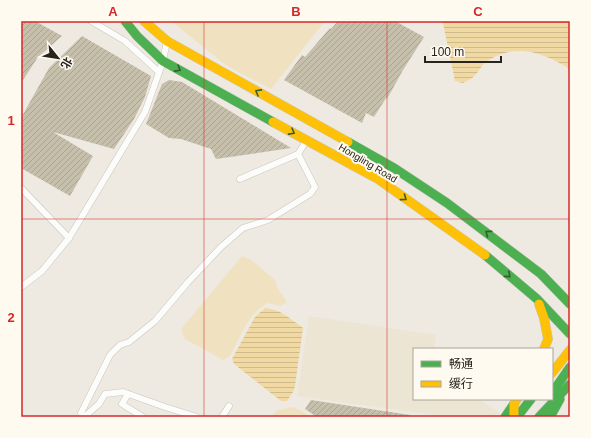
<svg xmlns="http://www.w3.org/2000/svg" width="591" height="438" viewBox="0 0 591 438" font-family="Arial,'Noto Sans SC',sans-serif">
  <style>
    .built { fill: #ece5d3 }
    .grass { fill: #f0e2c1 }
    .water { fill: url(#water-rules) }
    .building { fill: url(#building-hatch) }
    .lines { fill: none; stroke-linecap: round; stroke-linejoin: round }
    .street-casing { stroke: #c9c6bf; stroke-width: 7 }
    .fast-casing { stroke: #c9c8c3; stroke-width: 10 }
    .slow-casing { stroke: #c9c8c3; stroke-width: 10 }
    .street { stroke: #fcfcfa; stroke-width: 6 }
    .fast { stroke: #4caf50; stroke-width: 9 }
    .slow { stroke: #ffc107; stroke-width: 9 }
    .oneway { stroke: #365c32 }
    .grid { fill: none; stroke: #d62828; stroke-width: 1; stroke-opacity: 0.55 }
    .labels { text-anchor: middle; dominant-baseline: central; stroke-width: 4; stroke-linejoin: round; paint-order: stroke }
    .street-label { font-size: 10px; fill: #27241e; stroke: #fffaf0 }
    .neatline { fill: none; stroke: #d62828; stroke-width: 1.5 }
    .grid-label { font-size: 13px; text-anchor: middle; font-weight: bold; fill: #d62828 }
  </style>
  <defs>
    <pattern id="water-rules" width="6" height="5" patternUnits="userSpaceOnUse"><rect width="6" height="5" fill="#f1d9a3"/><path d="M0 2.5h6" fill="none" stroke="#cfba8c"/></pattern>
    <pattern id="building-hatch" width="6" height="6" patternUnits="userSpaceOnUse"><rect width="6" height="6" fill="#c6bfac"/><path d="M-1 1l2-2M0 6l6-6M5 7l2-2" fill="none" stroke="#aaa494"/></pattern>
  </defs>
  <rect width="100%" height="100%" fill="#eeeae1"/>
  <path class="built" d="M309 316 436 335 434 349H414V399H478L500 413 497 417H449L297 396Z"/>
  <g class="grass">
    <path d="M171 21H325L271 89 227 66Z"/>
    <path d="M242 256 250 259 275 280 278 289 287 302 280 306 268 303C248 313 240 338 230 356L223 360 185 339 181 329Z"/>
    <path d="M294 407 312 417H272L277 410Z"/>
  </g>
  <g class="water">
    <path d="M441 21H570V69C543 52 514 42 486 62 480 67 477 75 471 79 469 80 465 82 463 83L455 81 443 23Z"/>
    <path d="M265 308C282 310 289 318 303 328L295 386 293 392 287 401H281L234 364 232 359 255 317Z"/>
  </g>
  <g class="building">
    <path d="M21 21H35L62 36 38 57 21 83Z"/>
    <path d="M338 21H395L424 37 403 70 387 99 386 98 374 117 366 113 362 123 284 80 302 55 305 57 330 28 331 29Z"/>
    <path d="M82 36 151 76 145 97 134 119 114 149 53 132 93 156 70 196 21 168V118L49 68Z"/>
    <path d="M169 80 182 82 291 148 216 159 211 149 181 139 169 138 146 124 162 84Z"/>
    <path d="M311 400 410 415V417H317L305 409Z"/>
  </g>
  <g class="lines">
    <g class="street-casing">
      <g id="street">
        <path d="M91 21 125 41 159 72"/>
        <path d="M240 179 298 154 307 140"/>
        <path d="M21 188 69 238"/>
        <path d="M21 287 42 271 69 238 145 112 163 61 167 41"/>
        <path d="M128 394 122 404 143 417"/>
        <path d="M84 417 81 413 110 355 120 345 129 342 155 321 188 282 221 247 243 228 268 220 310 194 315 187 298 154"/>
        <path d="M84 417 99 404 105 394 123 392 165 407 197 417"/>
        <path d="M222 417 229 406"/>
      </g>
    </g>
    <g class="fast-casing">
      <g id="fast">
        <path d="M125 21 137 36 163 61 273 122"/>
        <path d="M348 142 394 168 447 203 541 274 570 304"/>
        <path d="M485 255 537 299 570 334"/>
        <path d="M552 393 570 367"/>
        <path d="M505 417 514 404"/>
        <path d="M517 417 531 399"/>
        <path d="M539 417 570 384"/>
        <path d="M550 417 560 399"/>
      </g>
    </g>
    <g class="slow-casing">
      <g id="slow">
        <path d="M144 21 167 41 348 142"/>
        <path d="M273 122 378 179 485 255"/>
        <path d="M539 304 544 318 548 339 544 349"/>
        <path d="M552 373 570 350"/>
        <path d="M514 417V404L517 399"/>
      </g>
    </g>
    <use href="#street" class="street"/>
    <use href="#fast" class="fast"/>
    <use href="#slow" class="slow"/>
  </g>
  <defs><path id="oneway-chevron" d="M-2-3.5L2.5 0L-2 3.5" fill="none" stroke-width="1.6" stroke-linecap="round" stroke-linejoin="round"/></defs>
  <g class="oneway">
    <use href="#oneway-chevron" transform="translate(178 69) rotate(29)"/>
    <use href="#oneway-chevron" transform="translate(258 92) rotate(-151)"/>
    <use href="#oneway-chevron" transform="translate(292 132) rotate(29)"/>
    <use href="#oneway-chevron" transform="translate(404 198) rotate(36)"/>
    <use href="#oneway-chevron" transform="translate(488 233) rotate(-143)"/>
    <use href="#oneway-chevron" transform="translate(508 275) rotate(40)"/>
  </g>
  <path class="grid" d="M204 21V417M387 21V417M21 219H570"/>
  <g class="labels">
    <g class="street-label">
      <text transform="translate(368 163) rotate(31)">Hongling Road</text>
    </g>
  </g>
  <rect width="591" height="438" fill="none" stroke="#fffaf0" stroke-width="44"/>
  <rect x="413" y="348" width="140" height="52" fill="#fffaf0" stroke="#a9a49c"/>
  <rect x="421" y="361" width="20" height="6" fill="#4caf50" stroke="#a9a49c"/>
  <text x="449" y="368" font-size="12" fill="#27241e">畅通</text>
  <rect x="421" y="381" width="20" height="6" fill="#ffc107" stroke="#a9a49c"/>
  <text x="449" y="388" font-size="12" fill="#27241e">缓行</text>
  <g transform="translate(58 58) rotate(120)" stroke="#fffaf0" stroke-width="3" paint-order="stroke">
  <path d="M0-3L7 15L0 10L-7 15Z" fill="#27241e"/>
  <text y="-6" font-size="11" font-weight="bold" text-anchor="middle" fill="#27241e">北</text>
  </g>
  <path d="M425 56v6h76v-6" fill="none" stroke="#27241e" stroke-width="2"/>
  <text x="431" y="56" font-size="12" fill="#27241e" stroke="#fffaf0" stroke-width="3" paint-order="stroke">100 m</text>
  <rect x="22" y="22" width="547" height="394" class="neatline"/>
  <g class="grid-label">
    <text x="113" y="16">A</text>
    <text x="296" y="16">B</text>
    <text x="478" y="16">C</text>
    <text x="11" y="125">1</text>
    <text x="11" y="322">2</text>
  </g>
</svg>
